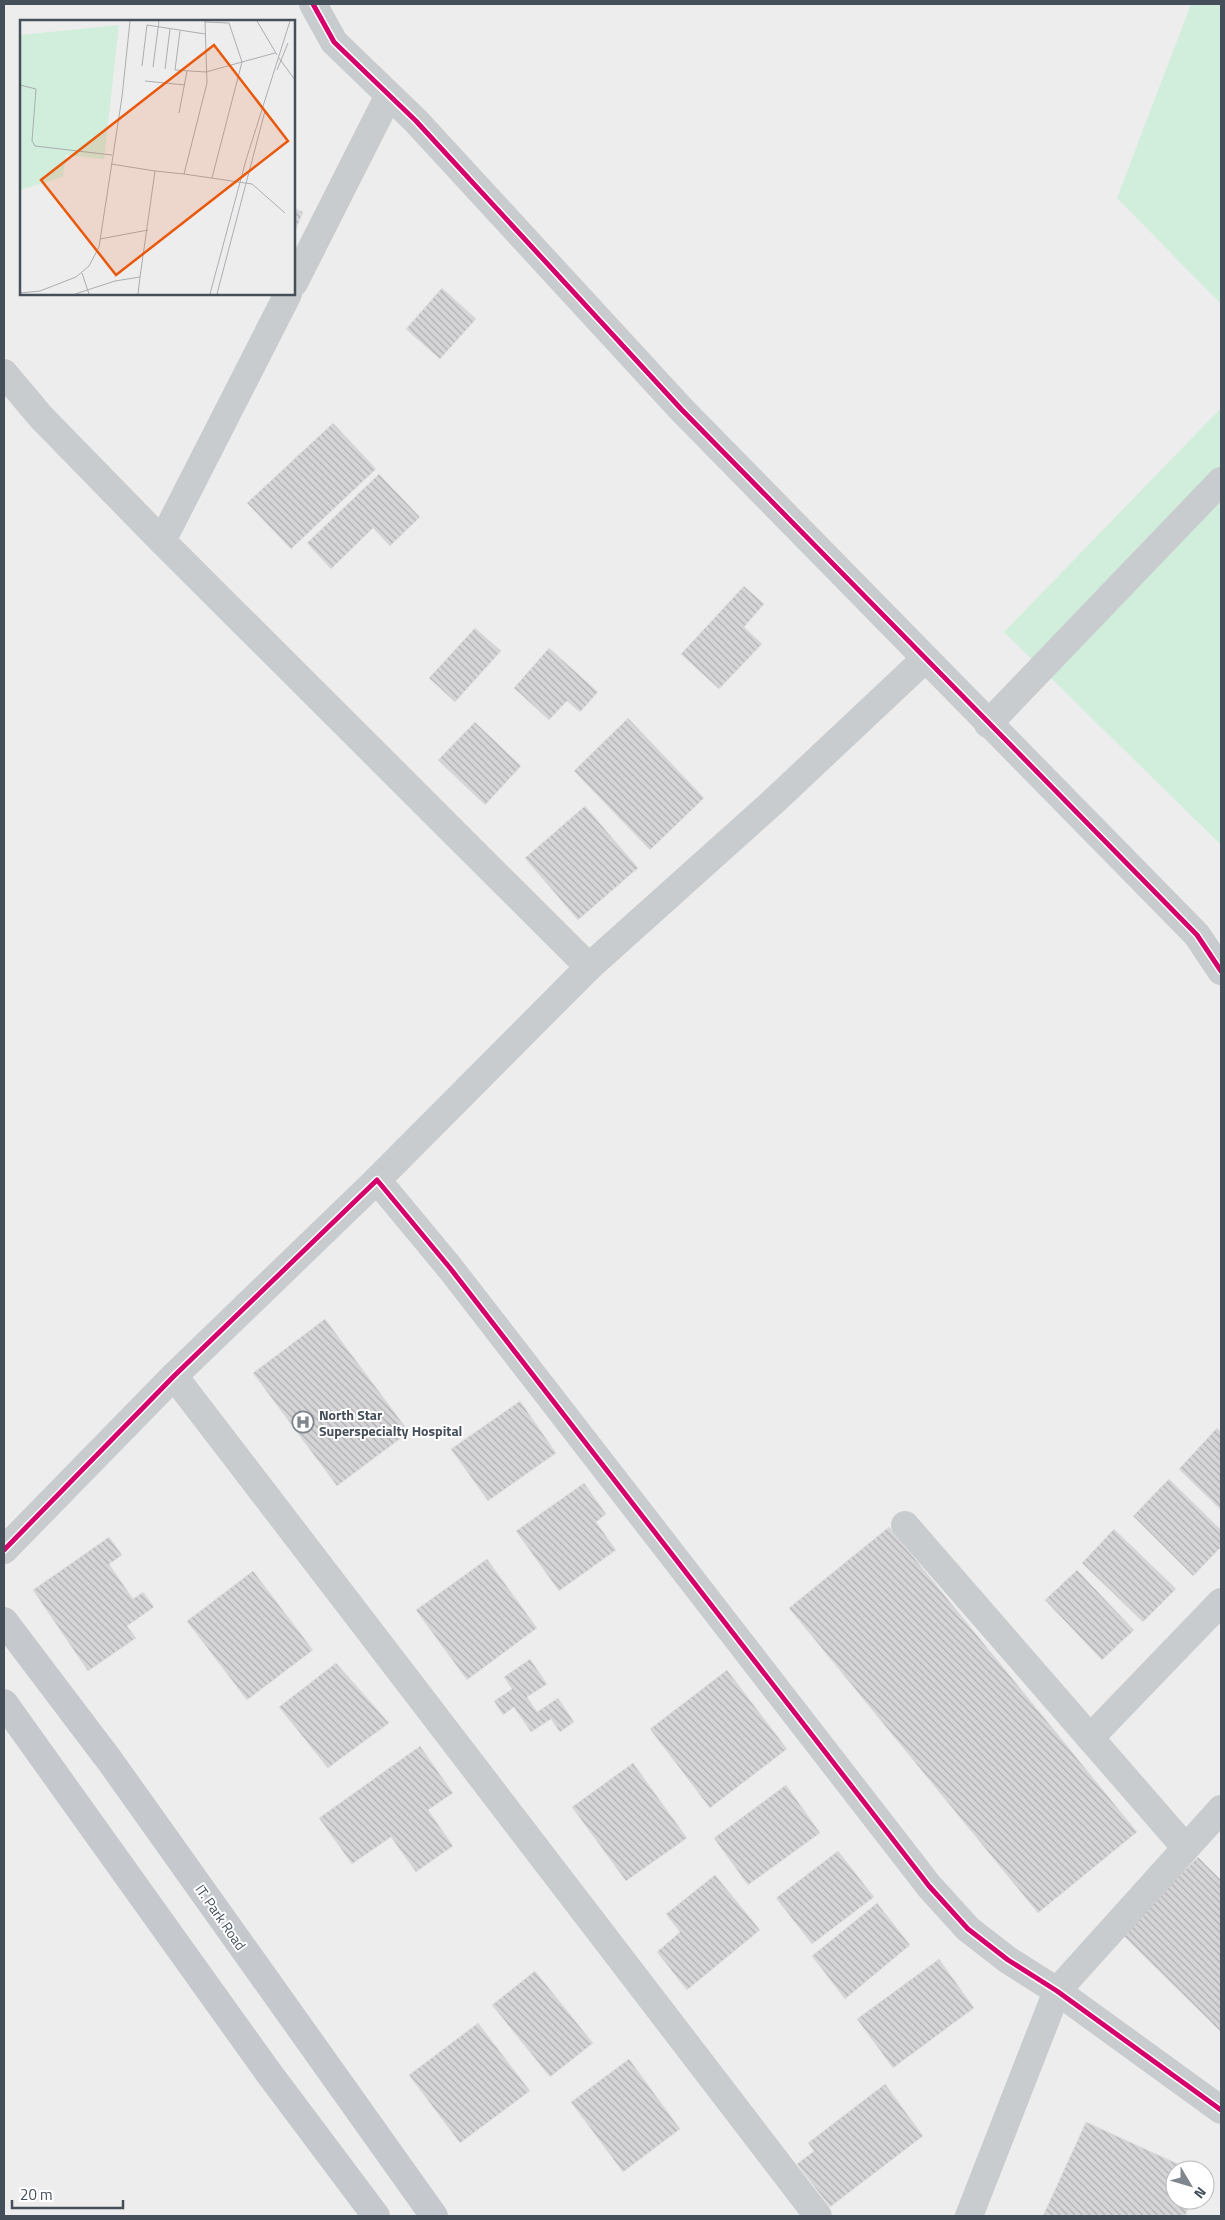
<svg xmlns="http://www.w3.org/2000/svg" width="1225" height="2220" viewBox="0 0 1225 2220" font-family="'Titillium Web',sans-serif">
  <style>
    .pitch { fill: #d1eedc }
    .building { fill: url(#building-back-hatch); stroke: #dfdfe0 }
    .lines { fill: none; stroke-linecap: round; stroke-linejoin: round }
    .minor { stroke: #c9ccce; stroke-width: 28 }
    .major { stroke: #c5c8cc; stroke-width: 28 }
    .cycleway-casing { stroke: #fff; stroke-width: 8 }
    .cycleway { stroke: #d6006c; stroke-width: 5 }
    .labels { text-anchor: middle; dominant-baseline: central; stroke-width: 4; stroke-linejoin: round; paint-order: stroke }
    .poi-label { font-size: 14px; font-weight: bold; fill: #454f5a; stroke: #fff; text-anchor: start }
    .street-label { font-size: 14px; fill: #454f5a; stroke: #fff }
    .inset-road { fill: none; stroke: #aaaeb2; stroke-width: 1 }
    .view { fill: #e8590c; fill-opacity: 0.15; stroke: #e8590c; stroke-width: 2.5 }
    .inset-edge { fill: none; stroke: #454f5a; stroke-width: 2.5 }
  </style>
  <defs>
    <pattern id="building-back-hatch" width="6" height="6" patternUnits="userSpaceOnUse" patternTransform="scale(1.25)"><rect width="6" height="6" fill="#d5d5d7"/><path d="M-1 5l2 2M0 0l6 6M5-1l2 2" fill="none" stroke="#afafb1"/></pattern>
  </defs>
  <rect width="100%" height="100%" fill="#eeeded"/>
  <g class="pitch">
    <path d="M1191 4H1221V304L1117 198Z"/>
    <path d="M1221 408V845L1004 632Z"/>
  </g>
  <g class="building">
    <path d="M294 208 303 212 294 234Z"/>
    <path d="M442 288 476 319 440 359 406 329Z"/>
    <path d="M333 423 376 469 291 549 247 503Z"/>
    <path d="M379 474 420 517 390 546 373 528 331 569 307 543Z"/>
    <path d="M744 586 764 604 744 627 762 644 719 689 681 654Z"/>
    <path d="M475 628 501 651 455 702 429 678Z"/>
    <path d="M549 648 598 692 580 712 567 701 549 720 514 688Z"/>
    <path d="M628 718 704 798 650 850 574 771Z"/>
    <path d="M475 722 521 766 485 805 438 760Z"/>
    <path d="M585 806 638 868 578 920 525 858Z"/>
    <path d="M325 1319 409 1432 337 1486 253 1373Z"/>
    <path d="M520 1401 556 1453 488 1501 451 1449Z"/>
    <path d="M1217 1428 1221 1432V1510L1179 1469Z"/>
    <path d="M1169 1479 1221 1530V1547L1193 1576 1133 1516Z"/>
    <path d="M584 1483 606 1514 596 1522 616 1550 559 1591 516 1531Z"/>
    <path d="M889 1527 1137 1832 1038 1913 789 1608Z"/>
    <path d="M1114 1529 1176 1589 1143 1622 1082 1563Z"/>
    <path d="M109 1537 122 1555 109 1564 133 1599 143 1592 154 1607 127 1626 136 1638 88 1671 33 1590Z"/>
    <path d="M487 1559 537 1628 467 1680 416 1610Z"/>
    <path d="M1077 1570 1134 1630 1102 1660 1045 1600Z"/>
    <path d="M253 1571 313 1650 247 1700 187 1621Z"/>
    <path d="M530 1659 547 1684 527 1697 537 1712 558 1698 574 1722 560 1732 551 1719 531 1732 514 1707 503 1715 494 1701 512 1689 504 1677Z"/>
    <path d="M336 1663 389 1723 328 1768 279 1707Z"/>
    <path d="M727 1670 787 1749 710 1808 650 1729Z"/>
    <path d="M420 1746 453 1793 428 1810 453 1846 416 1872 391 1837 352 1864 319 1818Z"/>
    <path d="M633 1763 687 1838 626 1881 572 1807Z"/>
    <path d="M786 1785 820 1833 748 1885 714 1838Z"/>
    <path d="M838 1851 874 1897 812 1944 776 1898Z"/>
    <path d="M1198 1857 1221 1880V2032L1121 1933Z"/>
    <path d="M715 1875 760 1930 687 1990 657 1952 680 1932 666 1914Z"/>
    <path d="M877 1903 910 1945 845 1999 812 1956Z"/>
    <path d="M939 1959 974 2008 893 2068 857 2019Z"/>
    <path d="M535 1971 593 2043 550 2077 492 2005Z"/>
    <path d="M478 2023 530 2091 460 2143 409 2075Z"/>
    <path d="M629 2059 680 2129 623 2172 571 2102Z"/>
    <path d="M885 2084 923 2136 830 2207 797 2164 814 2151 808 2143Z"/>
    <path d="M1086 2122 1191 2170H1175V2200H1192L1185 2216H1043Z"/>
  </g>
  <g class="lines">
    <g class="minor">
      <path d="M313 4 334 42 416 121 682 410 1197 935 1221 971"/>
      <path d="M294 283 388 97"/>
      <path d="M4 373 41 417 162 541 589 967 377 1180"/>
      <path d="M162 541 288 294"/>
      <path d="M988 724 1221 481"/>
      <path d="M589 967 774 801 925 659"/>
      <path d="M174 1376 818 2216"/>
      <path d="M905 1525 1185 1847"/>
      <path d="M4 1550 174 1376 377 1180 450 1268 929 1886 968 1929 1008 1960 1057 1991 1221 2110"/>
      <path d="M1090 1738 1221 1602"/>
      <path d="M969 2216 1057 1991 1221 1809"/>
    </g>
    <g class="major">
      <path d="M4 1621 110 1761 434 2216"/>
      <path d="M4 1703 268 2072 376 2216"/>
    </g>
    <g class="cycleway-casing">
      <g id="cycleway">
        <path d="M313 4 334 42 416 121 682 410 1197 935 1221 971"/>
        <path d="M4 1550 174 1376 377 1180 450 1268 929 1886 968 1929 1008 1960 1057 1991 1221 2110"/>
      </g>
    </g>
    <use href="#cycleway" class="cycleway"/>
  </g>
  <defs>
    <g id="hospital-ring" transform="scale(1.125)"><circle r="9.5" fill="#fff" stroke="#80868d" stroke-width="1.5"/><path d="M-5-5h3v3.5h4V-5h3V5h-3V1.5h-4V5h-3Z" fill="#80868d"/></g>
  </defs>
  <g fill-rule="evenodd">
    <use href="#hospital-ring" x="303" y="1422"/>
  </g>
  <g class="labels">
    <g class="poi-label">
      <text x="319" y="1414">North Star<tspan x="319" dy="16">Superspecialty Hospital</tspan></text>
    </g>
    <g class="street-label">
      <text transform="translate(221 1917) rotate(55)">IT. Park Road</text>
    </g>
  </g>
  <g transform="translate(20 20)">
    <rect width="275" height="275" fill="#eeeded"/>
    <path d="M99 5 84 139 46 135 43 157 0 170V15Z" fill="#d1eedc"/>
    <path class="inset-road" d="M185 1 187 63 164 154 232 164 265 193M237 1 257 35M160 11 155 50 186 52 222 42 209 3 185 2M259 38 275 60M122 46 127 5 185 14M133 47 139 1M145 49 150 9M257 50 268 23M125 61 165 65M0 65 16 69 12 121 15 126 92 135M159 93 167 51M91 144 135 151M192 158 222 42 255 33M80 219 128 210M62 253 69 274M0 273 20 271 56 257 69 246 79 227 102 77 110 1M55 274 95 261 120 257 135 151 164 154M118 274 120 257M190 274 226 140 270 1M197 274 245 91"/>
    <path class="view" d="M194 25 268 121 96 255 21 160Z"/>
    <rect width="275" height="275" class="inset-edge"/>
  </g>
  <rect width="1225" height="2220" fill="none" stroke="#454f5a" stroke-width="10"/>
  <g transform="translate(1190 2185) rotate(128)"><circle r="24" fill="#ffffff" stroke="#b5b9bd"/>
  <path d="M0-4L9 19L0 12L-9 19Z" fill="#80868d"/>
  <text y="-8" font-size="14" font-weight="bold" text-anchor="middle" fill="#454f5a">N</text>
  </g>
  <path d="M12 2200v8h111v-8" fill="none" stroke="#454f5a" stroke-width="2.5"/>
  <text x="20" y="2200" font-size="15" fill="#454f5a" stroke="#ffffff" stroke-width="4" paint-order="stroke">20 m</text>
</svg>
